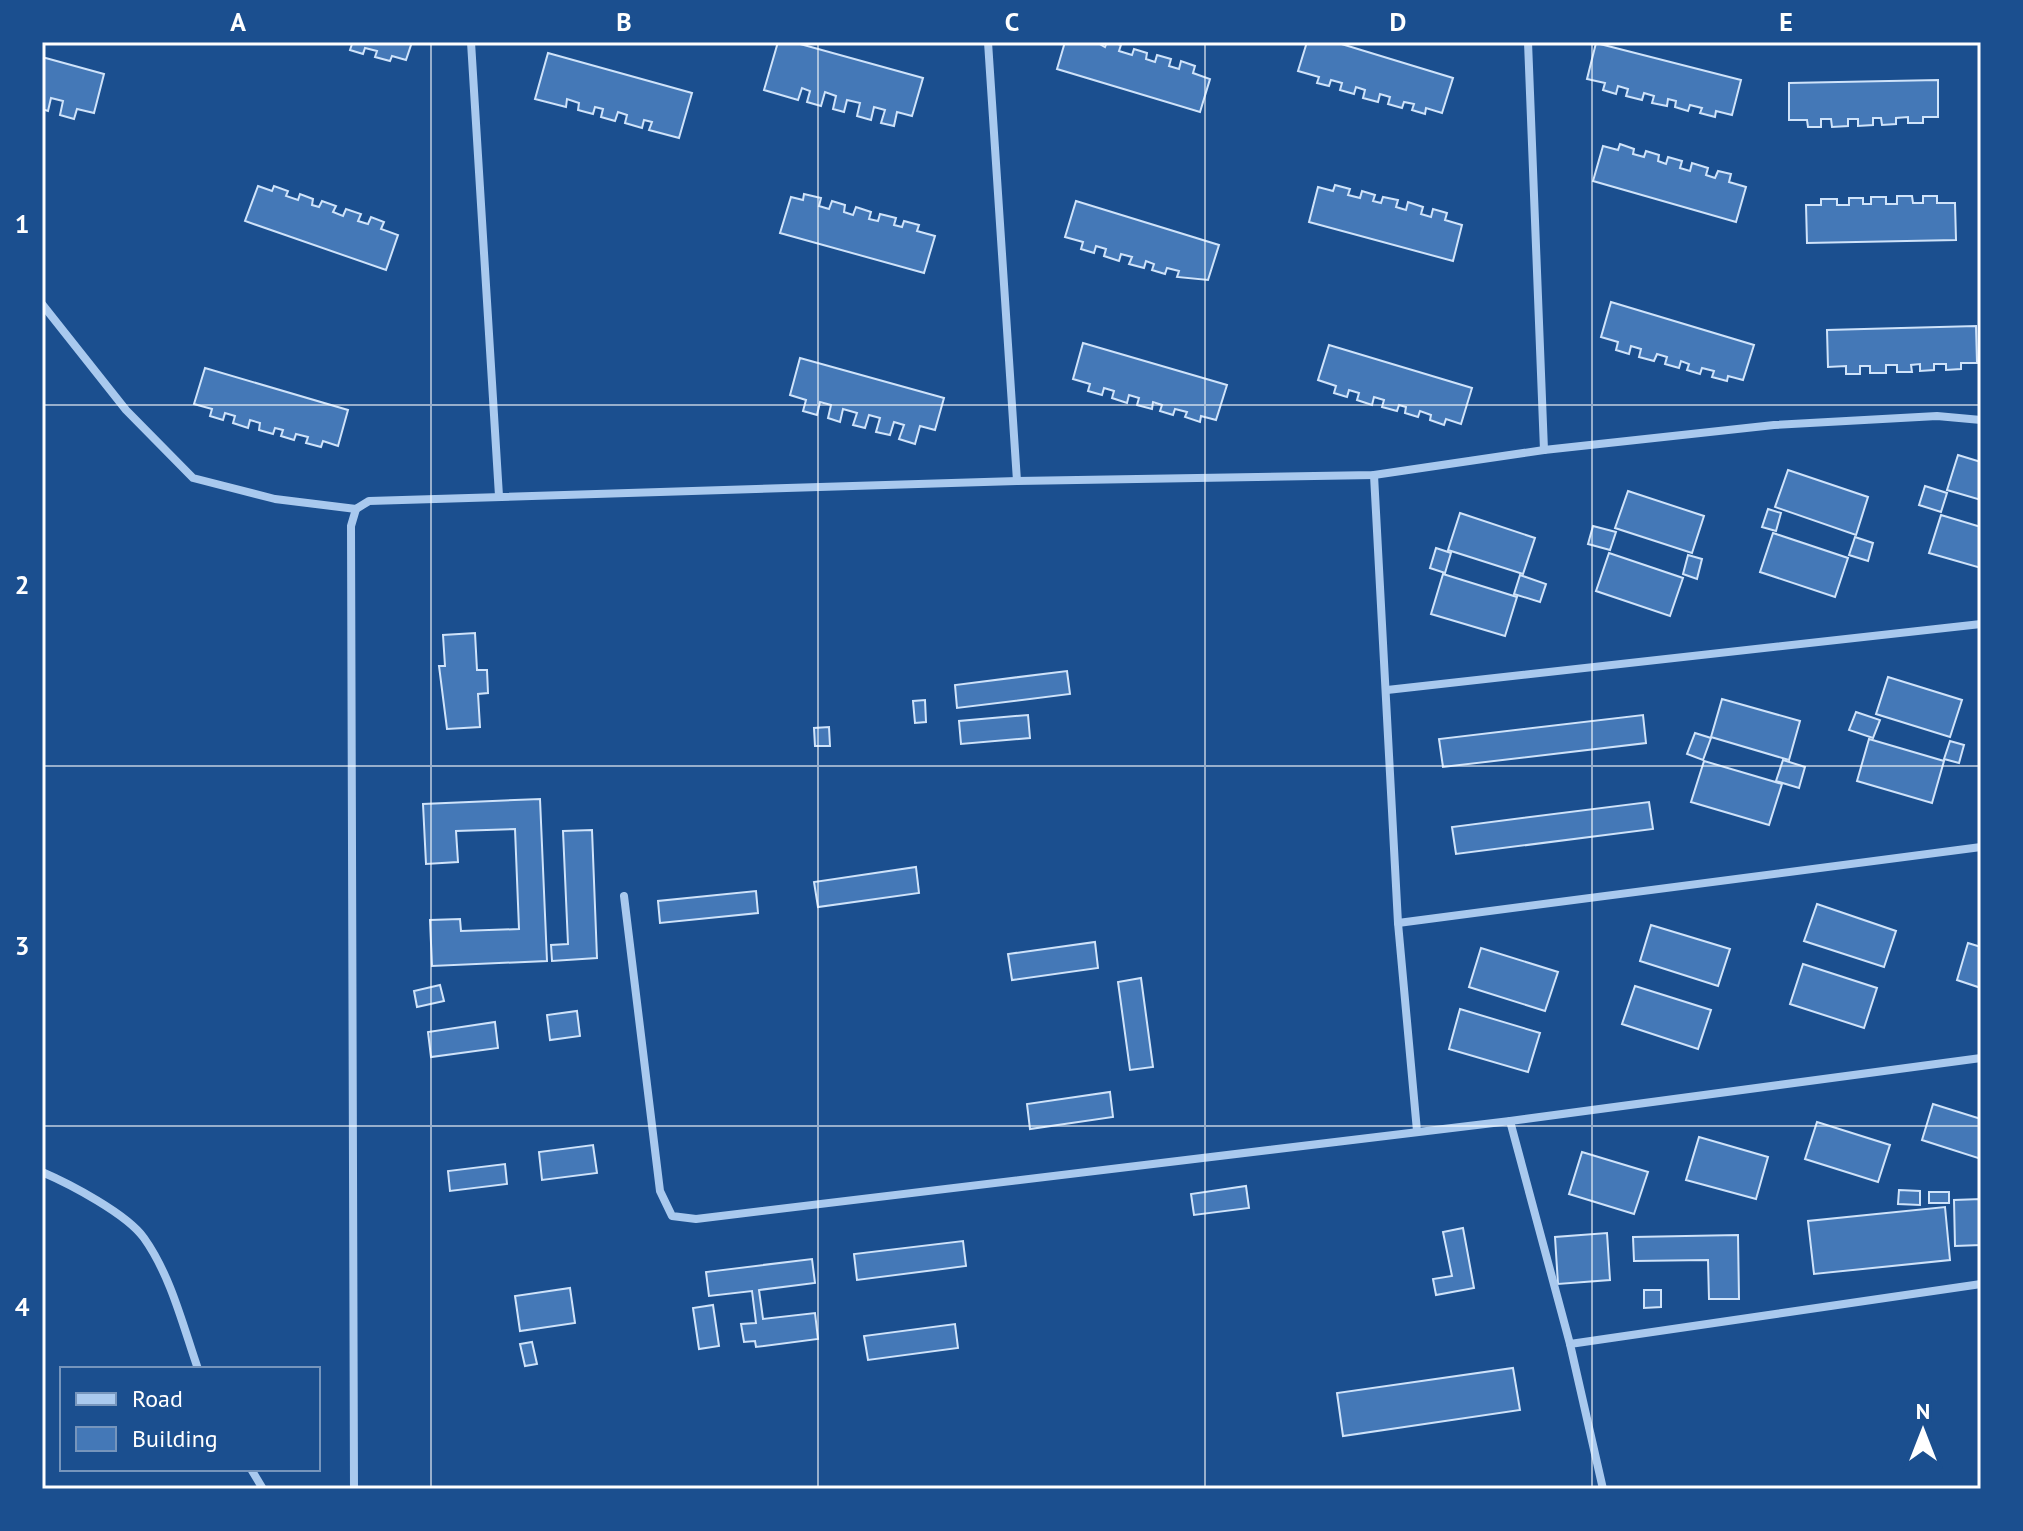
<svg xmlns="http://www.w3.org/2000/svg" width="2023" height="1531" viewBox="0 0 2023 1531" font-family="'PT Sans',sans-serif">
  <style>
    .building { fill: #4478b7; stroke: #cfe3fa; stroke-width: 2 }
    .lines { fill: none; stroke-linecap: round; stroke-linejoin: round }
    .street { stroke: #a9c9ee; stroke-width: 8 }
    .grid { fill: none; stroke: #fff; stroke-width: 2; stroke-opacity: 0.55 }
    .neatline { fill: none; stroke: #fff; stroke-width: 3 }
    .grid-label { font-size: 26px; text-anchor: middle; font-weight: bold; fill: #fff }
  </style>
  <rect width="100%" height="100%" fill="#1b4f8f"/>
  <g class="building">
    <path d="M345 42H412L406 60 392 56 390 61 375 57 377 51 365 48 363 54 350 50 352 44Z"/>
    <path d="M778 42H793L923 78 912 116 897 112 894 126 881 123 885 110 874 107 871 120 857 116 860 103 847 100 844 112 833 109 836 96 825 92 821 106 807 102 810 91 802 88 798 100 764 90Z"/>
    <path d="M1065 42H1096L1105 47 1107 42H1112L1121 45 1119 51 1132 55 1134 49 1147 53 1146 59 1155 62 1157 55 1171 59 1169 66 1179 69 1181 61 1195 66 1193 73 1210 79 1200 112 1057 69Z"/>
    <path d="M1307 42H1335L1453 78 1442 113 1426 108 1425 114 1412 110 1414 104 1404 102 1402 108 1388 104 1390 97 1380 94 1378 102 1363 98 1365 90 1356 87 1354 94 1340 90 1342 83 1331 80 1329 86 1317 83 1319 77 1298 71Z"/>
    <path d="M1596 43 1741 80 1732 115 1716 111 1715 117 1700 113 1702 108 1690 105 1688 111 1675 107 1676 101 1668 99 1667 106 1652 103 1654 96 1644 93 1642 100 1626 96 1628 89 1618 86 1616 94 1603 90 1605 83 1587 79Z"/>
    <path d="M548 53 692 93 679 138 649 130 652 122 644 120 642 128 625 123 627 115 618 112 615 121 601 117 603 109 595 107 593 114 578 110 579 103 567 99 566 107 535 99Z"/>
    <path d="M42 57 104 74 94 113 77 109 74 119 60 115 63 101 51 98 48 111 42 109Z"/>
    <path d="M1938 80V117H1923V123H1908V117L1896 118V124L1882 125 1881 118H1873V125L1858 126V119H1848V126L1832 127 1831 119H1821V127H1808L1807 120H1789V83Z"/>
    <path d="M1620 144 1634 149 1633 154 1644 157 1646 151 1659 155 1658 161 1666 164 1668 157 1682 161 1680 168 1690 171 1692 163 1708 168 1706 175 1715 178 1718 171 1731 174 1729 182 1746 187 1736 222 1593 181 1603 146 1618 150Z"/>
    <path d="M1335 185 1350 189 1348 195 1360 198 1362 191 1375 195 1373 201 1381 203 1383 197 1398 200 1396 207 1406 210 1408 202 1423 207 1421 214 1431 217 1433 209 1447 213 1445 220 1462 225 1453 261 1309 222 1318 187 1333 191Z"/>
    <path d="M258 186 272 191 274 186 288 191 286 196 298 200 300 194 313 199 312 205 319 207 322 201 336 206 333 212 343 216 346 209 361 214 358 221 368 224 371 217 384 222 381 229 398 235 386 270 245 221Z"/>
    <path d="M804 194 821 198 819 206 829 209 832 201 845 205 844 212 853 215 856 207 871 212 869 219 878 221 880 214 896 218 894 225 902 227 904 221 919 225 917 231 935 236 924 273 780 233 791 197 803 200Z"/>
    <path d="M1897 196H1912L1913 203H1923V196H1937V203H1955L1956 240 1807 243 1806 205H1821V199H1837V205H1849V198H1863V204H1871V197H1886V204H1897Z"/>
    <path d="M1076 201 1219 245 1208 280 1177 277 1179 271 1167 268 1165 274 1152 270 1154 264 1146 261 1144 268 1129 264 1132 257 1121 254 1119 261 1104 256 1106 249 1096 246 1094 253 1081 249 1083 242 1065 237Z"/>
    <path d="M1611 302 1754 345 1743 380 1728 376 1727 381 1712 377 1714 371 1702 368 1700 374 1687 370 1689 364 1681 361 1679 368 1665 364 1667 357 1657 354 1654 361 1639 357 1641 349 1631 346 1629 354 1616 350 1618 342 1601 337Z"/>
    <path d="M1976 326 1977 363H1961V369L1946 370V364H1934V370L1920 371V364L1911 365 1912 372H1897V365H1886V373H1870V366H1860V374H1846V366L1828 367 1827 330Z"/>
    <path d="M1083 343 1227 385 1216 420 1201 416 1200 422 1185 417 1187 412 1175 409 1173 415 1160 411 1162 405 1153 402 1152 409 1137 405 1139 398 1129 395 1127 403 1112 398 1114 391 1104 388 1102 395 1088 391 1090 384 1073 379Z"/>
    <path d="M1329 345 1472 388 1461 424 1446 419 1444 425 1430 420 1431 415 1420 411 1418 417 1405 413 1406 407 1399 405 1397 411 1382 407 1384 400 1374 397 1372 405 1357 400 1359 393 1349 390 1347 397 1334 393 1336 386 1318 380Z"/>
    <path d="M800 358 944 398 935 430 920 426 915 444 899 439 904 425 894 422 890 435 876 432 880 418 869 415 865 428 853 425 857 413 843 409 840 422 828 418 831 405 820 402 817 415 803 411 806 400 790 395Z"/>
    <path d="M205 368 348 410 338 446 323 441 321 447 306 443 308 437 296 434 294 440 281 436 283 430 275 428 273 434 259 430 260 423 250 420 248 428 233 423 235 416 225 413 223 420 210 416 212 409 194 404Z"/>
    <path d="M1958 455 1981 462V500L1947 490Z"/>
    <path d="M1788 470 1868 497 1856 535 1775 507Z"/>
    <path d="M1925 486 1947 493 1941 512 1919 505Z"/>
    <path d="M1628 491 1704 516 1692 553 1615 528Z"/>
    <path d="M1768 509 1781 513 1776 531 1762 527Z"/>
    <path d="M1460 513 1535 538 1523 574 1448 550Z"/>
    <path d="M1941 515 1981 527V568L1929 553Z"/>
    <path d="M1593 526 1616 532 1610 550 1588 544Z"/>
    <path d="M1773 533 1848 558 1835 597 1760 572Z"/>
    <path d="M1855 537 1873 543 1868 561 1849 555Z"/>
    <path d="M1436 548 1451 553 1445 573 1430 568Z"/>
    <path d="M1609 553 1683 578 1670 616 1596 591Z"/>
    <path d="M1688 555 1702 559 1697 579 1683 574Z"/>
    <path d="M1443 574 1517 597 1505 636 1431 614Z"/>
    <path d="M1520 575 1546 584 1540 602 1514 594Z"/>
    <path d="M475 633 477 670H487L488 693 478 694 480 727 447 729 439 666H445L443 635Z"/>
    <path d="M1067 671 1070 694 957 708 955 685Z"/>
    <path d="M1888 677 1962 700 1950 737 1876 714Z"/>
    <path d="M1722 699 1800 721 1789 760 1711 737Z"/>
    <path d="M925 700 926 722 915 723 913 701Z"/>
    <path d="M1856 712 1880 720 1873 738 1849 730Z"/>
    <path d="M1028 715 1030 738 961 744 959 721Z"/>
    <path d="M1643 715 1646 743 1443 767 1439 739Z"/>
    <path d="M829 727 830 746H815L814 728Z"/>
    <path d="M1695 733 1711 738 1703 760 1687 754Z"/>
    <path d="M1869 739 1944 761 1932 803 1857 781Z"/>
    <path d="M1950 741 1964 745 1959 763 1944 759Z"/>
    <path d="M1783 760 1805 767 1799 788 1776 781Z"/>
    <path d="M1704 761 1782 784 1769 825 1691 802Z"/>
    <path d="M540 799 547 961 432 966 430 920 460 919 461 931 519 929 515 829 456 831 458 862 426 864 423 804Z"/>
    <path d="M1649 802 1653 829 1456 854 1452 827Z"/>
    <path d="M592 830 597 958 552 961 551 945 568 944 563 831Z"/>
    <path d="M916 867 919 893 818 907 814 882Z"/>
    <path d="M756 891 758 913 660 923 658 901Z"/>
    <path d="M1817 904 1896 931 1884 967 1804 941Z"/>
    <path d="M1651 925 1730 949 1718 986 1640 961Z"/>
    <path d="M1095 942 1098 968 1012 980 1008 954Z"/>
    <path d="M1968 943 1981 947V988L1957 980Z"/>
    <path d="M1481 948 1558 972 1545 1011 1469 987Z"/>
    <path d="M1803 964 1877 988 1864 1028 1790 1004Z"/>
    <path d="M1141 978 1153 1067 1130 1070 1118 982Z"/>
    <path d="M440 985 444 1001 417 1007 414 991Z"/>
    <path d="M1635 986 1711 1010 1698 1049 1622 1024Z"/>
    <path d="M1460 1009 1540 1033 1528 1072 1449 1049Z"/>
    <path d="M577 1011 580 1036 550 1040 547 1015Z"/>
    <path d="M495 1022 498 1048 431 1057 428 1032Z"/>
    <path d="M1110 1092 1113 1117 1030 1129 1027 1104Z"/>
    <path d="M1933 1104 1981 1119V1159L1922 1140Z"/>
    <path d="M1817 1122 1890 1145 1878 1182 1805 1159Z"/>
    <path d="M1699 1137 1768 1157 1756 1199 1686 1180Z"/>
    <path d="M593 1145 597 1173 542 1180 539 1152Z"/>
    <path d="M1582 1152 1648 1172 1634 1214 1569 1194Z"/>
    <path d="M505 1164 507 1184 450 1191 448 1171Z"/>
    <path d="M1246 1186 1249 1208 1194 1215 1191 1194Z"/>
    <path d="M1899 1190 1920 1191V1205L1898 1204Z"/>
    <rect x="1929" y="1192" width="20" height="11"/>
    <path d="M1981 1199V1245L1955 1246 1954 1200Z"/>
    <path d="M1945 1207 1950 1260 1814 1274 1808 1221Z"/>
    <path d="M1463 1228 1474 1288 1436 1295 1433 1279 1452 1276 1443 1232Z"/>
    <path d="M1607 1233 1610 1280 1558 1284 1555 1237Z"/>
    <path d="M1738 1235 1739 1299H1709L1708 1260 1634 1261 1633 1237Z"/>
    <path d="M963 1241 966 1266 857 1280 854 1254Z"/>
    <path d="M812 1259 815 1283 759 1290 763 1319 815 1313 818 1339 756 1347 755 1341 744 1342 741 1324 756 1323 752 1291 709 1296 706 1272Z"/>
    <path d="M570 1288 575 1323 520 1331 515 1296Z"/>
    <path d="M1644 1290H1661V1307L1644 1308Z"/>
    <path d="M713 1305 719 1346 699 1349 693 1308Z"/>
    <path d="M955 1324 958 1348 868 1360 864 1336Z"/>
    <path d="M532 1342 537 1364 525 1366 520 1344Z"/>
    <path d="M1513 1368 1520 1410 1343 1436 1337 1393Z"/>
  </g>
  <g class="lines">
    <g class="street">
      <path d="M471 42 499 496"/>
      <path d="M988 42 1017 481"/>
      <path d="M1528 42 1544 450"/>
      <path d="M42 304 126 410 193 478 275 499 356 509 369 501 1017 481 1374 475 1544 450 1774 425 1937 416 1981 420"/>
      <path d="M1374 475 1398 923 1417 1131"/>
      <path d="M1387 690 1981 624"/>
      <path d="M624 896 660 1191 672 1216 696 1219 1510 1121 1981 1058"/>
      <path d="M1398 923 1981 847"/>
      <path d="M1510 1121 1570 1344"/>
      <path d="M42 1172C70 1184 127 1214 144 1238 171 1276 183 1326 198 1369"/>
      <path d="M251 1469 263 1489"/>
      <path d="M354 1489 351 526 356 509"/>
      <path d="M1603 1489 1570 1344 1981 1284"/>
    </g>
  </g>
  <path class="grid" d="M431 42V1489M818 42V1489M1205 42V1489M1592 42V1489M42 405H1981M42 766H1981M42 1126H1981"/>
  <rect width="2023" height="1531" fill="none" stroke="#1b4f8f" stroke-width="88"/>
  <rect x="60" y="1367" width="260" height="104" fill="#1b4f8f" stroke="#7695bc" stroke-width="2"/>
  <rect x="76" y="1393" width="40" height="12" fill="#a9c9ee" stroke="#7695bc" stroke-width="2"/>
  <text x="132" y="1407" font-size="24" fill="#ffffff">Road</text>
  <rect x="76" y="1427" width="40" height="24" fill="#4478b7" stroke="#7695bc" stroke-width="2"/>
  <text x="132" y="1447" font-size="24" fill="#ffffff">Building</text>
  <g transform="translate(1923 1431)" stroke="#1b4f8f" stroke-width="6" paint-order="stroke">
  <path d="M0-6L14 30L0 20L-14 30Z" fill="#ffffff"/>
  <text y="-12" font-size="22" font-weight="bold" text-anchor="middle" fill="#ffffff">N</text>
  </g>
  <rect x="44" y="44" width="1935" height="1443" class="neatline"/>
  <g class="grid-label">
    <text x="238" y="31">A</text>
    <text x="624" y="31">B</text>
    <text x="1012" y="31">C</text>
    <text x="1398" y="31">D</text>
    <text x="1786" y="31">E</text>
    <text x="22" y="233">1</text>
    <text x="22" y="594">2</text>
    <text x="22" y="955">3</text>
    <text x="22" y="1316">4</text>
  </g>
</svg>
